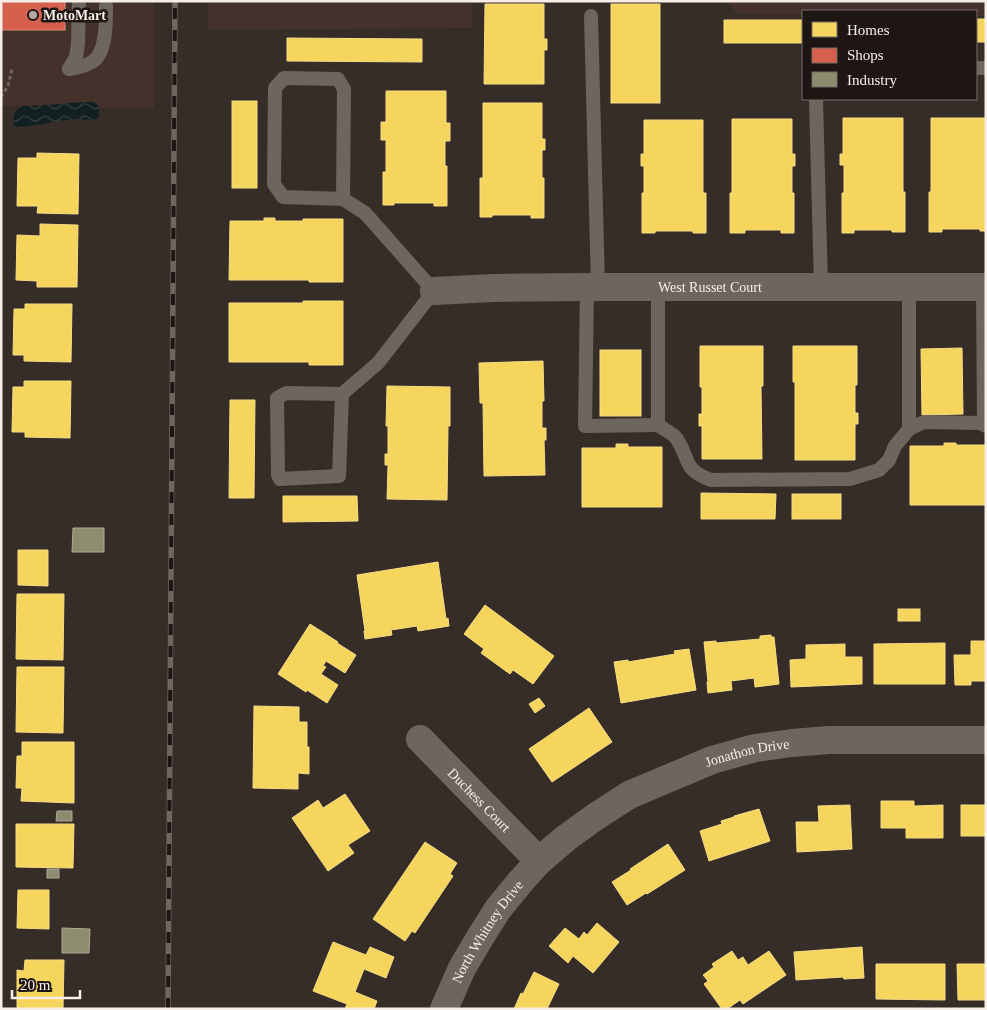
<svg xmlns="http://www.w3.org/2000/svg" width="987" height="1010" viewBox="0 0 987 1010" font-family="Georgia,serif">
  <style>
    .commercial { fill: #44312c }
    .water { fill: url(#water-waves) }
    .homes { fill: #f6d55c; stroke: #f7dc86 }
    .shops { fill: #d6604d; stroke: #e08b7c }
    .industry { fill: #8c8c6e; stroke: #aca993 }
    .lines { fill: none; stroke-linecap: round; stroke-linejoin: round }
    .path { stroke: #6c645f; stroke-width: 3; stroke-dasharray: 4 2.5; stroke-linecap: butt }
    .lane { stroke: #6d665d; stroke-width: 14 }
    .street { stroke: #6d665d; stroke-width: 28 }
    .rail-casing { stroke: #6d6760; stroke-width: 5.5 }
    .rail { stroke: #1d1612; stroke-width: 4; stroke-dasharray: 11; stroke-linecap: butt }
    .poi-dot { fill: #b4aaa6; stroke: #1d1612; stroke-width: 2 }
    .labels { text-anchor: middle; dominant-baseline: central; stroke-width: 5; stroke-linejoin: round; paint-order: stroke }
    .poi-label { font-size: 14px; font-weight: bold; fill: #f8eee9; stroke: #1d1612; text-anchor: start }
    .street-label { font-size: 14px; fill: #f8eee9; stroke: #1d1612 }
  </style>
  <defs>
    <pattern id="water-waves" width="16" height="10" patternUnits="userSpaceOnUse" patternTransform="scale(1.25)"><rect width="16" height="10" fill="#132021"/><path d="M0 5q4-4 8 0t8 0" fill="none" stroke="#364141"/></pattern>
  </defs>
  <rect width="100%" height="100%" fill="#362d29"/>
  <g class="commercial">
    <path d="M1 1H154V108L1 106Z"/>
    <path d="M208 1H473L472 28 208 30Z"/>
    <path d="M728 1H986V16H976V11H803V15L737 14Z"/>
  </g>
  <path class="water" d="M85 102H94L99 106V117C93 122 85 119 77 119 69 120 61 120 53 122 40 124 27 128 14 126 13 117 13 112 21 106 42 106 63 103 85 102Z"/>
  <g class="homes">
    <path d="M485 4H544V39H547V50H544V84H484Z"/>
    <rect x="611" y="4" width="49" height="99"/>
    <rect x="976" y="19" width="10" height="23"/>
    <rect x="724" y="20" width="79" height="23"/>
    <path d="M287 38 422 39V62L287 61Z"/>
    <path d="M386 91H446V123H450V141H445V166H447V206H434V203H394V205H383V172H386V140H381V122H386Z"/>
    <rect x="232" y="101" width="25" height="87"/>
    <path d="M483 103H542V139H545V150H542V178H544V218H531V215H492V217H480V178H483Z"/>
    <path d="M843 118H903V192H905V232H892V230H854V233H842V193H844V165H840V154H843Z"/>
    <path d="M931 118H986V231H980V229H942V232H929V192H931Z"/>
    <path d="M732 119H792V154H795V166H792V193H794V233H781V230H745V233H730V193H732Z"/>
    <path d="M644 120H703V193H706V233H693V231H655V233H642V193H644V166H641V154H644Z"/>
    <path d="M37 153 79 154 78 214 37 213 38 206H17L18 158H37Z"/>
    <path d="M264 218H275V221H303V219H343V282H309V280H229L230 221H264Z"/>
    <path d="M40 224 78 225 77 287H37V281L16 280 17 235 40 236Z"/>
    <path d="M303 301H343V365H309V362H229V303H303Z"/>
    <path d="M25 304H72L71 362 24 361V355H13L14 309H25Z"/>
    <path d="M700 346H763V386H761L762 459H702V426H699V414H702V387H700Z"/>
    <path d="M793 346H857V385H855V413H858V424H855V460H795V382H793Z"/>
    <path d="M962 348 963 414 922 415 921 349Z"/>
    <rect x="600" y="350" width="41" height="66"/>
    <path d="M543 361 544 401H542V428H546V440H544L545 475 484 476 483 403H480L479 363Z"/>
    <path d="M24 381H71L70 438 25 437V432H12L13 387H24Z"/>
    <path d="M387 386 450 387V426H448L447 500 387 499 388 465H385V454H388V426H386Z"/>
    <path d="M230 400H255L254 498H229Z"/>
    <path d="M944 443H956V445H986V505H910V446H944Z"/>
    <path d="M616 444H628V447H662V507H582V448H616Z"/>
    <path d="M701 493 776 494 775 519H701Z"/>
    <rect x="792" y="494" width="49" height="25"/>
    <path d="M283 496H357L358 521 283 522Z"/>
    <path d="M18 550H48V586L18 585Z"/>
    <path d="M438 562 446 619 448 618 449 626 418 631 417 626 391 630 392 635 365 639 364 631H365L357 575Z"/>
    <path d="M17 594H64L63 660 16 659Z"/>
    <path d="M485 605 554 656 533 684 513 670 510 674 481 653 484 649 464 634Z"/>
    <rect x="898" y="609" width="22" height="12"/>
    <path d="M310 624 338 642 337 643 356 655 345 673 326 661 323 666 326 667 321 674 338 685 327 703 307 690 306 692 278 674Z"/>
    <path d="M771 635V637H774L779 684 755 687 754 678 731 681 732 690 708 693 707 682H708L704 642 716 641V643L760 639V636Z"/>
    <path d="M971 641H986V681H971V685H955L954 655H971Z"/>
    <path d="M945 643V684H874V644Z"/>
    <path d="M845 644V657H862V684L791 687 790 660 806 659V645Z"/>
    <path d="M689 649 696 690 621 703 614 662 628 660V662L675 654 674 651Z"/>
    <path d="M17 667H64L63 733 16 732Z"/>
    <path d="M539 698 545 706 535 713 529 704Z"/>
    <path d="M254 706 299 707V722H307V747H309V774L298 773V789L253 788Z"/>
    <path d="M589 708 612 742 552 782 529 749Z"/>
    <path d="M22 742H74V803L21 801 22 788H16L17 756H22Z"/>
    <path d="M345 794 370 831 348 845 354 853 328 871 292 818 318 800 323 808Z"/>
    <path d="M881 801H914V806L943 805V838H906V828H881Z"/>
    <path d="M850 805 852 849 797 852 796 822H819L818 806Z"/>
    <rect x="961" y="805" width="25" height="31"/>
    <path d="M759 809 770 841 709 861 700 831 722 824 721 821 734 817V816Z"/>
    <path d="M16 824H74L73 868 16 867Z"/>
    <path d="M425 842 457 863 450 874 453 876 415 933 412 931 405 941 373 919Z"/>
    <path d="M668 844 685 870 647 894 646 893 627 905 612 882 631 870 630 869Z"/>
    <path d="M18 890H49V929L17 928Z"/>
    <path d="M597 923 619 942 593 973 573 956 568 963 549 946 565 928 579 939 584 932 587 935Z"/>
    <path d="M333 942 366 955 370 947 394 957 386 978 364 969 355 992 377 1001 374 1009H345L347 1004 313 991Z"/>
    <path d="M862 947 864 978 844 979 843 977 796 980 794 952Z"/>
    <path d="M732 951 738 960 743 957 748 965 769 951 786 975 743 1004 740 1000 727 1009H722L704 984 708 981 703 975 714 967 712 964Z"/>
    <path d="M25 960H64L63 1009H17V970L24 971Z"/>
    <path d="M876 964H945V1000L876 999Z"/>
    <path d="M957 964H986V1000H958Z"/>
    <path d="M534 972 559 984 547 1009H514L521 993 523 994Z"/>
  </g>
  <rect class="shops" x="1" y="1" width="64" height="29"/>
  <g class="industry">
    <path d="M73 528H104V552H72Z"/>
    <path d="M57 811H72V821H56Z"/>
    <rect x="47" y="869" width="12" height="9"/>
    <path d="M62 928 90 929 89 953H62Z"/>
  </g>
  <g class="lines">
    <path class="path" d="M1 97 8 86 12 69"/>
    <g class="lane">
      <path d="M591 16 598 287"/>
      <path d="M976 68H986"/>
      <path d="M69 69C77 68 85 66 92 62 107 53 106 21 106 5"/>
      <path d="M69 69 76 57 78 44 79 1"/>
      <path d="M816 99 821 287"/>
      <path d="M587 287 585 426 658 425V287"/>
      <path d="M983 287 984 425"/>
      <path d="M909 288V429"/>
      <path d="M342 394 286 393 277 398 278 475 280 479 339 476 342 394 378 363 434 291 365 213 343 199 283 197 274 184 275 88 284 78 338 79 344 89 343 199"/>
      <path d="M658 425C663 429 673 433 677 439 691 461 682 469 711 480L850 479 879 470 889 460 895 446 909 429 924 422 981 423 986 426"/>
    </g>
    <g class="street">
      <path id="s1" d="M434 291 494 288 587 287H986"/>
      <path id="s2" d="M420 739 539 861"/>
      <path id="s3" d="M444 1009 462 968 481 936 498 909 521 881 539 861 566 838 595 817 629 795 712 760 755 748 792 743 829 740H986"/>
    </g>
    <g class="rail-casing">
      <path id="rail" d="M168 1009 175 1"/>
    </g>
    <use href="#rail" class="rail"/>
  </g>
  <circle class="poi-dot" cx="33" cy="15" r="5"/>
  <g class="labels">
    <g class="poi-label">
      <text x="43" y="15">MotoMart</text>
    </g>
    <g class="street-label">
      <text stroke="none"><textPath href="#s1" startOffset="276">West Russet Court</textPath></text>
      <text stroke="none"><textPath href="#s3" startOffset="415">Jonathon Drive</textPath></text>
      <text stroke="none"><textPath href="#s2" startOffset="85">Duchess Court</textPath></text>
      <text stroke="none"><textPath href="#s3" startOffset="89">North Whitney Drive</textPath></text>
    </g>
  </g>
  <rect width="987" height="1010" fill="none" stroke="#f8eee9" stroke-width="5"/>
  <rect x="802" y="10" width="175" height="90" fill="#1d1612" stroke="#756c68"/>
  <rect x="812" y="22" width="25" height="15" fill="#f6d55c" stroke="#756c68"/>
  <text x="847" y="35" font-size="15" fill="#f8eee9">Homes</text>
  <rect x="812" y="48" width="25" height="15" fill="#d6604d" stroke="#756c68"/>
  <text x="847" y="60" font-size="15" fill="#f8eee9">Shops</text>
  <rect x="812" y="72" width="25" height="15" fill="#8c8c6e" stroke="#756c68"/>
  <text x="847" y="85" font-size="15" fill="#f8eee9">Industry</text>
  <path d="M12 990v8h68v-8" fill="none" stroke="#f8eee9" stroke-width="2.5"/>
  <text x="20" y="990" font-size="15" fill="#f8eee9" stroke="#1d1612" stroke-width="4" paint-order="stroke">20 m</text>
</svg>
